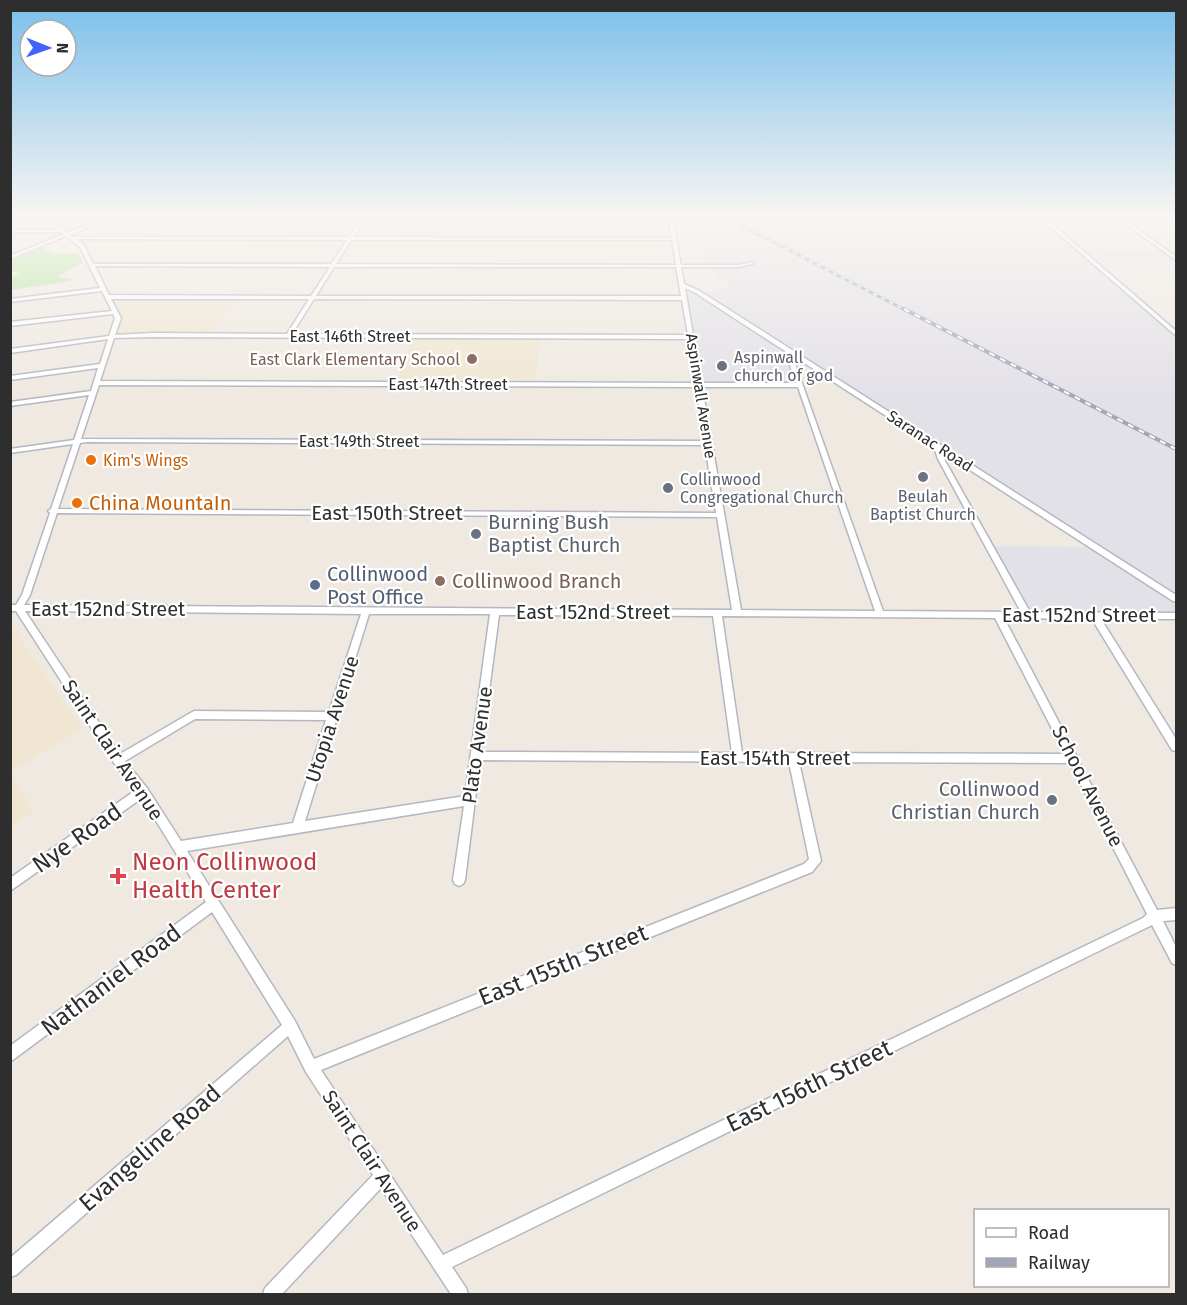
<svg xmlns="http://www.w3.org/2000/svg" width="1187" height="1305" viewBox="0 0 1187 1305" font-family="'Fira Sans',sans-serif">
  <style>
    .industrial { fill: #e3e1e8 }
    .education { fill: #f0e6d1 }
    .green { fill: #b6e59e }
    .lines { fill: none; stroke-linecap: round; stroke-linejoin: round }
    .minor-casing { stroke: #b4b7c1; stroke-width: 3 }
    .highway-casing { stroke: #c9c9c9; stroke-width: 2 }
    .minor { fill: #fff; fill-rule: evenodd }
    .highway { fill: #ffa35c; fill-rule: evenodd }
    .rail-far1-casing { stroke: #a3a6b8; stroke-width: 3 }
    .rail-casing { stroke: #a3a6b8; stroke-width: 4 }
    .rail-far1 { stroke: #fff; stroke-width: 1.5; stroke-dasharray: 4.5; stroke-linecap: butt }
    .rail { stroke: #fff; stroke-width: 2; stroke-dasharray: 6; stroke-linecap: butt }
    .education-dot { fill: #8d6e63; stroke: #fff; stroke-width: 2 }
    .worship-dot { fill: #6b7280; stroke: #fff; stroke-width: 2 }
    .food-dot { fill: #e8710a; stroke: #fff; stroke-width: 2 }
    .service-dot { fill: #5c6f8a; stroke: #fff; stroke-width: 2 }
    .health-dot { fill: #e0444e; stroke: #fff; stroke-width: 2 }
    .labels { text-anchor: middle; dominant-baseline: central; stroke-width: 4.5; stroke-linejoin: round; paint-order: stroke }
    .far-street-label { font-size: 16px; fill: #2e2e2e; stroke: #fff }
    .far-worship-label { font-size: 16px; fill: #5b616d; stroke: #fff; text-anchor: start }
    .far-education-label { font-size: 16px; fill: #785e54; stroke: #fff; text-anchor: end }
    .far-food-label { font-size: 16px; fill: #c56008; stroke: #fff; text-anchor: start }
    .food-label { font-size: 20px; fill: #c56008; stroke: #fff; text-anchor: start }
    .street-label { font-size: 20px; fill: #2e2e2e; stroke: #fff }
    .worship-label { font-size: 20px; fill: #5b616d; stroke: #fff; text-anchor: start }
    .service-label { font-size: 20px; fill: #4e5e75; stroke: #fff; text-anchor: start }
    .education-label { font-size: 20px; fill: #785e54; stroke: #fff; text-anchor: start }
    .near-street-label { font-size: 24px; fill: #2e2e2e; stroke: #fff }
    .near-health-label { font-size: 24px; fill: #be3a42; stroke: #fff; text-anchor: start }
  </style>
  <rect width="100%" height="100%" fill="#efe9e1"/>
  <path class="industrial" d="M676 216H1041L1079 249 1164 250 1176 259V263H1095L1176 333V616L1027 615 989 546 1095 547 789 351 800 385H698L683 285 700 294 733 286 718 277Z"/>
  <g class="education">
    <path d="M108 297H239L208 335 111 337 118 318Z"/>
    <path d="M413 339H540L536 379H398Z"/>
    <path d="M11 626 82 728 11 772H10Z"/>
    <path d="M11 773 33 812 11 827H10Z"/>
  </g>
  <path class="green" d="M42 248 54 254 78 253 83 262 57 277 75 280 11 290V278L21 273 11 271V261Z"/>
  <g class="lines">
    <g class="minor-casing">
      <g id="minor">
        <path d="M39 215H44L67 233 110 215H116L70 235 72 237H349L363 215H367L353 237 672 238 668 215H672L681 265H738L753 262V264L738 267H681L684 284 698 290 1176 595V602L1173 601 942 452 944 459 1030 612 1176 613V619H1101L1176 739V751L1172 750 1092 619 1004 618 1076 755 1078 756V760L1157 910 1176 908V920L1163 921 1176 947V965L1172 963 1152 925 452 1267 466 1288 468 1294H451L381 1188 282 1294H263L265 1288 373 1175 306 1072 288 1036 16 1275 10 1277V1258L282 1025 212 912 10 1062V1046L206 902 142 798 10 891V878L136 790 114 763 16 611H10V605H16L22 595 50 513 48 511 51 509 73 444 10 453V449L74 440 89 395 10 406V402L91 391 98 368 10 380V376L100 364 108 339 10 353V349L109 336 115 318 113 314 10 326V322L112 311 102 291 10 302V299L100 288 80 247 66 236 10 259V256L64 234 61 232H10V230H58ZM76 239 347 240 331 264H93L84 245ZM351 240H672L676 265 336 264ZM95 266 330 267 311 296 109 295ZM334 267H676L681 296H316ZM685 288 694 292 785 351 796 383H701ZM111 299H309L287 334 152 333 115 335 121 318ZM314 299 682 300 688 335 292 334ZM152 337 688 339 695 383 100 381 114 338ZM792 355 934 447 938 459 1021 612 883 611ZM99 385 696 387 705 441 81 439ZM702 387H798L875 611 741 610ZM87 442 705 445 716 513 58 509 80 443ZM57 513 717 517 732 610 24 605 30 595ZM25 611 361 614 329 712 194 711 120 754ZM369 614H490L465 796 305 821ZM499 615 713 616 732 753 481 752ZM722 616 995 618 1065 754 742 753ZM195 719 326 720 293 823 181 841 147 788 125 761ZM480 760 789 762 809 859 804 864 314 1059 295 1021 187 851 464 806 453 880 455 884 459 886 463 884 465 880ZM799 762 1070 763 1147 914 1143 918 443 1255 321 1070 812 872 821 861Z"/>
        <path d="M908 215 1176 216V218H1122L1176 257V260L1116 218 1044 217 1176 331V335L1174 334 1039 217Z"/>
      </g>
    </g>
    <g class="highway-casing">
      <path id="highway" d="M1157 215H1165L1166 217 1163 219Z"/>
    </g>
    <use href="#minor" class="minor"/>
    <use href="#highway" class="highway"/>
    <g class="rail-far1-casing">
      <path id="rail-far1" d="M721 215 907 311"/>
    </g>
    <g class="rail-casing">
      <path id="rail" d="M904 309 1176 449"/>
    </g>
    <use href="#rail-far1" class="rail-far1"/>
    <use href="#rail" class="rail"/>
  </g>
  <linearGradient id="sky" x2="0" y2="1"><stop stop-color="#7abfeb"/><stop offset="0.54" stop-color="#f8f5f2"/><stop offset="1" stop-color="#f8f5f2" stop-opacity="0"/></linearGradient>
  <rect width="1187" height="398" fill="url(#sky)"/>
  <g class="education-dot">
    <circle cx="472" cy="359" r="6"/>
    <circle cx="440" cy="581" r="6"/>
  </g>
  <g class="worship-dot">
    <circle cx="722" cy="366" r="6"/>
    <circle cx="923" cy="477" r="6"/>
    <circle cx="668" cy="488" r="6"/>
    <circle cx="476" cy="534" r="6"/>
    <circle cx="1052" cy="800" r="6"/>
  </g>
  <g class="food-dot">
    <circle cx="91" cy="460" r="6"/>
    <circle cx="77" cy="503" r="6"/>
  </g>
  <circle class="service-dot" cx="315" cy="585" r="6"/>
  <path class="health-dot" d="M115 867h6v6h6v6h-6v6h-6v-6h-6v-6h6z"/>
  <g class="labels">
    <g class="far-street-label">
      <text x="350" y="336">East 146th Street</text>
      <text x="448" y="384">East 147th Street</text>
      <text transform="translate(701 396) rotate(81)">Aspinwall Avenue</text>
      <text x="359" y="441">East 149th Street</text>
      <text transform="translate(930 441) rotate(33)">Saranac Road</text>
    </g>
    <g class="far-worship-label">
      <text x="734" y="357">Aspinwall<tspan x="734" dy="18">church of god</tspan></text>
      <text x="680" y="479">Collinwood<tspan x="680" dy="18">Congregational Church</tspan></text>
      <text x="923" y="496" text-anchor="middle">Beulah<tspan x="923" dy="18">Baptist Church</tspan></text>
    </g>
    <g class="far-education-label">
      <text x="460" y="359">East Clark Elementary School</text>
    </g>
    <g class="far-food-label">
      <text x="103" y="460">Kim's Wings</text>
    </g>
    <g class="food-label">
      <text x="89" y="503">China MountaIn</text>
    </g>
    <g class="street-label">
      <text x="387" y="513">East 150th Street</text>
      <text x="108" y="609">East 152nd Street</text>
      <text x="593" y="612">East 152nd Street</text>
      <text x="1079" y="615">East 152nd Street</text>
      <text transform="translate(332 719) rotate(-72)">Utopia Avenue</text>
      <text transform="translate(477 745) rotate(-82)">Plato Avenue</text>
      <text transform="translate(113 750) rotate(56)">Saint Clair Avenue</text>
      <text x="775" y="758">East 154th Street</text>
      <text transform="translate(1088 786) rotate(63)">School Avenue</text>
      <text transform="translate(372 1161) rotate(57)">Saint Clair Avenue</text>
    </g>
    <g class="worship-label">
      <text x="488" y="522">Burning Bush<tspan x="488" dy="23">Baptist Church</tspan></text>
      <text x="1040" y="789" text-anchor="end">Collinwood<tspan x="1040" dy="23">Christian Church</tspan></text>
    </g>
    <g class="service-label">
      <text x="327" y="574">Collinwood<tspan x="327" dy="23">Post Office</tspan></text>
    </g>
    <g class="education-label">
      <text x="452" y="581">Collinwood Branch</text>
    </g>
    <g class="near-street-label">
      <text transform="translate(77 838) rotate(-35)">Nye Road</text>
      <text transform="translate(563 965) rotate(-22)">East 155th Street</text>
      <text transform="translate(111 980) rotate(-37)">Nathaniel Road</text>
      <text transform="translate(809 1086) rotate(-26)">East 156th Street</text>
      <text transform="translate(150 1148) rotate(-41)">Evangeline Road</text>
    </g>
    <g class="near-health-label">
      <text x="132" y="862">Neon Collinwood<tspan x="132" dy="28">Health Center</tspan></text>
    </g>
  </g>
  <rect width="1187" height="1305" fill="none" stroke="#2e2e2e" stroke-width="24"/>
  <rect x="974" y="1209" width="195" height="78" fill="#ffffff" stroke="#ababab" stroke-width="1.5"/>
  <rect x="986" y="1228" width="30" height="9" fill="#ffffff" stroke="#ababab" stroke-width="1.5"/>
  <text x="1028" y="1239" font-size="18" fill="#2e2e2e">Road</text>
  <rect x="986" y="1258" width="30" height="9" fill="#a3a6b8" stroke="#ababab" stroke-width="1.5"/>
  <text x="1028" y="1269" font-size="18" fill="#2e2e2e">Railway</text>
  <g transform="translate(48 48) rotate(91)"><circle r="28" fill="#ffffff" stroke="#ababab" stroke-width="1.5"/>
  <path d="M0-4.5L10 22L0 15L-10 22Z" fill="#4264fb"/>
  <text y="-9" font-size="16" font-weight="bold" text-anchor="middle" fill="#2e2e2e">N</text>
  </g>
</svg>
